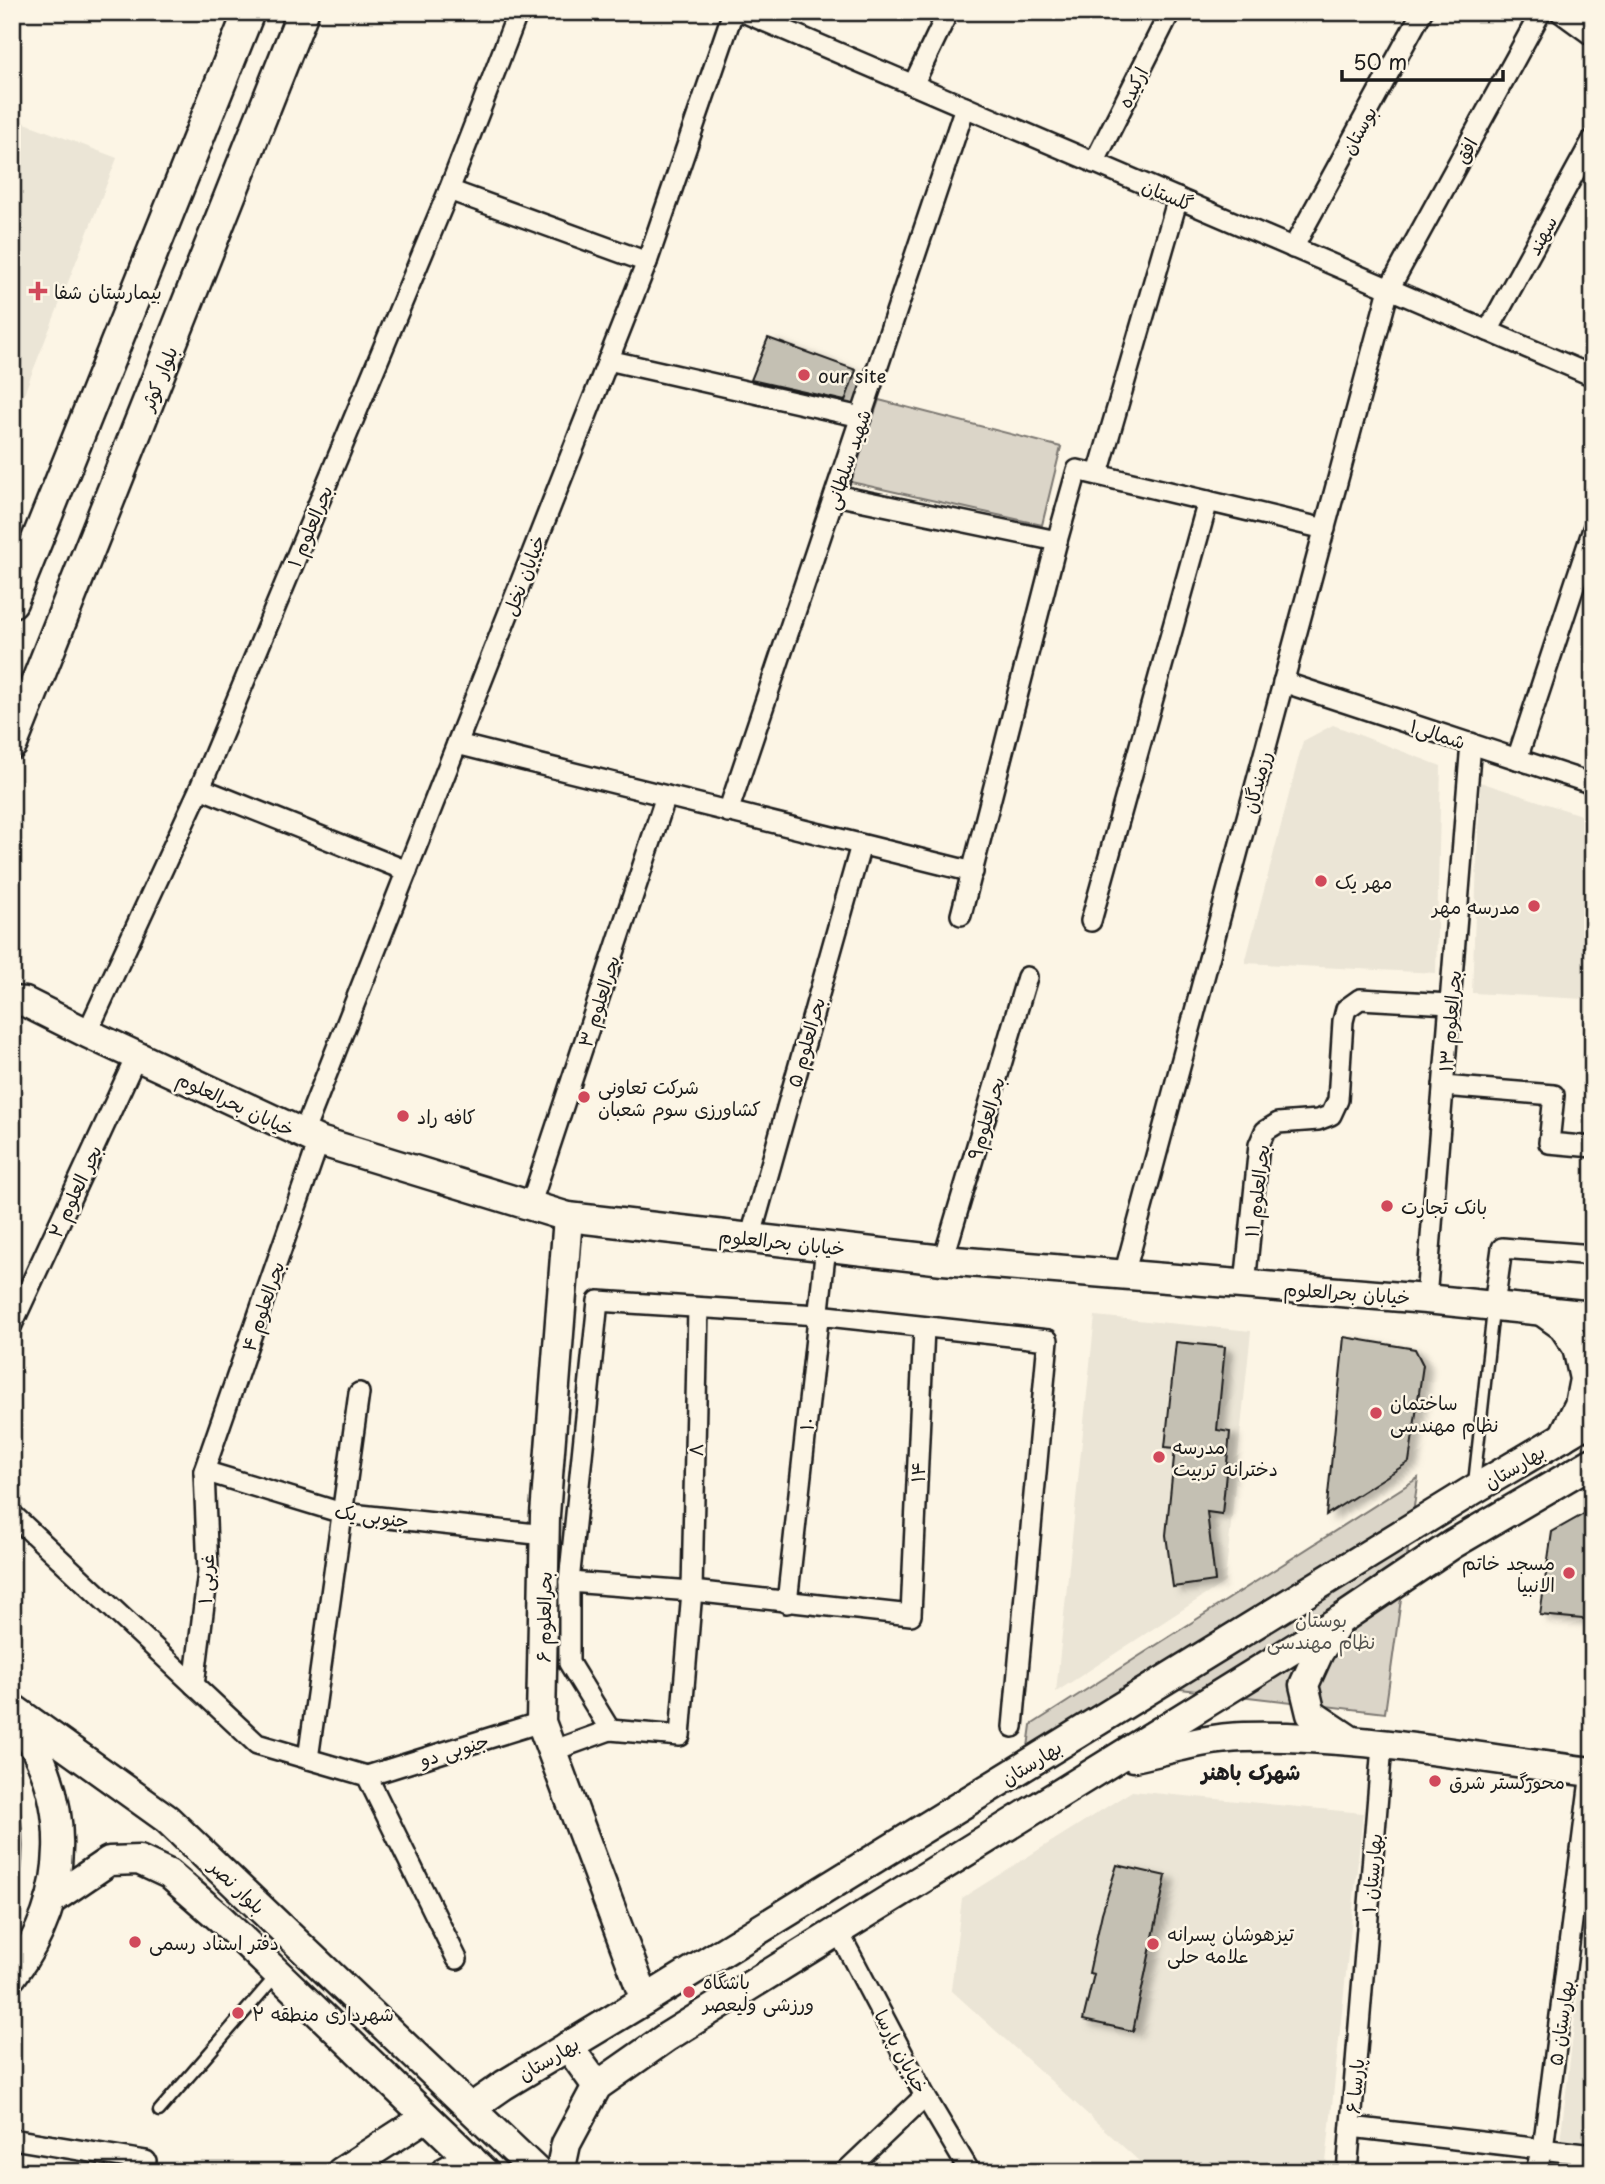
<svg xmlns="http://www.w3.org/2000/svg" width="1605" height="2184" viewBox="0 0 1605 2184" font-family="'Playpen Sans','Playpen Sans Arabic',sans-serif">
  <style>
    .built { fill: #ebe5d6 }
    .green { fill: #dbd5c8; stroke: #7c7872; stroke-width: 2 }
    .building { fill: #c4c0b3; stroke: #1c1c1c; stroke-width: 2; filter: url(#shadow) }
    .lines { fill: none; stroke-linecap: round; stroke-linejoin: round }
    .lane-casing { stroke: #1c1c1c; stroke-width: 15 }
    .street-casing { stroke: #1c1c1c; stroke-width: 24 }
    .secondary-casing { stroke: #1c1c1c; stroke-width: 33 }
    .primary-casing { stroke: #1c1c1c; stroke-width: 35 }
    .lane { stroke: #fcf5e5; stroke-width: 10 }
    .street { stroke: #fcf5e5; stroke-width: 19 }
    .secondary { stroke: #fcf5e5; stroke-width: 28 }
    .primary { stroke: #fcf5e5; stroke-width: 30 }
    .poi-dot { fill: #d1495b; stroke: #fcf5e5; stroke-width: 2.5 }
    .labels { text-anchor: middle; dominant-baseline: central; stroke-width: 5; stroke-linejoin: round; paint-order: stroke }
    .street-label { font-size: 19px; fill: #1c1c1c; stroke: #fcf5e5 }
    .poi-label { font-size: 19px; fill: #1c1c1c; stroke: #fcf5e5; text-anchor: start }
    .park-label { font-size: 19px; fill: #555450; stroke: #fcf5e5 }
    .neighbourhood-label { font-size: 21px; font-weight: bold; fill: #1c1c1c; stroke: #fcf5e5 }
  </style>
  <defs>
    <filter id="shadow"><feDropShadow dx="8" dy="4.5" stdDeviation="3.5" flood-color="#0004"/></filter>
  </defs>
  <rect width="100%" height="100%" fill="#fcf5e5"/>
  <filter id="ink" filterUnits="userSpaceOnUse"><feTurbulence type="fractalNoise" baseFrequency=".0143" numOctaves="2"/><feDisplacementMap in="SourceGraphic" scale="14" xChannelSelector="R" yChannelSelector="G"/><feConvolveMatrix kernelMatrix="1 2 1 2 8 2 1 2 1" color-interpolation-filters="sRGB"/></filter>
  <g filter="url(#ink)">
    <g class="built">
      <path d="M12 118 117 158 12 424Z"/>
      <path d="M1333 725 1441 766 1436 973 1245 963 1303 741Z"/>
      <path d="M1480 782 1593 819V1071L1584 1070V999L1472 993Z"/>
      <path d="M1095 1316 1251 1331 1225 1582 1056 1692Z"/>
      <path d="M1132 1791 1363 1813 1325 2172H1151L951 1990 962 1898Z"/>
      <path d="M1593 1870V2145L1560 2142Z"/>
    </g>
    <g class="green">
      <path d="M879 400 1061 447 1042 525 851 482Z"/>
      <path d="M1418 1478 1385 1713 1155 1686 1026 1762 1031 1725Z"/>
      <path d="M12 1779C25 1821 28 1864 12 1906Z"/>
    </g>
    <g class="building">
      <path d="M768 338 856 370 845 401 751 380Z"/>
      <path d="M1344 1337 1415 1349 1423 1365 1409 1462 1326 1515Z"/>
      <path d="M1176 1342 1225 1347 1217 1430 1230 1432 1222 1514 1207 1512 1215 1581 1173 1587 1166 1535 1175 1448 1165 1447Z"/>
      <path d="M1593 1509V1620L1540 1615 1552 1532Z"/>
      <path d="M1117 1865 1166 1876 1133 2031 1083 2020 1094 1974 1089 1973 1102 1913Z"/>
    </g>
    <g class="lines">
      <g class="lane-casing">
        <g id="lane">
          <path d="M1474 1483 1493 1310"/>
          <path d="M159 2111 275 1977"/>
        </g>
      </g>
      <g class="street-casing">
        <g id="street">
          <path d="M743 12 1593 376"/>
          <path d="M1560 12 1593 36"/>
          <path d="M913 85 948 12"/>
          <path d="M1094 163 1170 12"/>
          <path d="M449 190 647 262"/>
          <path d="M1293 248 1422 12"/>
          <path d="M1488 331 1593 139"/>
          <path d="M608 360 861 417"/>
          <path d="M1098 474 1178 198"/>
          <path d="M835 495 1057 541"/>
          <path d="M1283 682 1593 784"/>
          <path d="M457 744 973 872"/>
          <path d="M1517 759 1593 529"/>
          <path d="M200 788 407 871"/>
          <path d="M728 812 965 107"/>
          <path d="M961 915 1057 541 1077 470 1325 529"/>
          <path d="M1091 921 1208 501"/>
          <path d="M87 1033 200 788 449 190 518 12"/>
          <path d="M1443 1086 1554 1095 1549 1143 1593 1147"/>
          <path d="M303 1134 647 262 733 12"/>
          <path d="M530 1206 666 796"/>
          <path d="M750 1239 861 845"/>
          <path d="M943 1260 1027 977"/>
          <path d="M1124 1275 1389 289 1541 12"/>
          <path d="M1245 1285 1259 1145 1265 1131 1278 1123 1318 1120 1331 1115 1338 1100 1343 1021 1346 1009 1360 999 1450 1004"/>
          <path d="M1426 1299 1471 743"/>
          <path d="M1494 1306 1502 1248 1593 1255"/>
          <path d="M12 1325 136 1057"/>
          <path d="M204 1471 342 1513 545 1535"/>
          <path d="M12 1514 257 1744 367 1776 457 1959"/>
          <path d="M569 1582 692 1591 911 1615 924 1328"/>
          <path d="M787 1603 826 1246"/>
          <path d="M194 1685 208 1572 204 1471 319 1141"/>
          <path d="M610 1730 680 1736 692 1591 698 1308"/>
          <path d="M552 1751 610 1730 569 1663V1582L598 1301 818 1315 1048 1340 1013 1727"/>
          <path d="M308 1759 359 1393"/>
          <path d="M367 1776 541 1722"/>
          <path d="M837 1929 925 2096 970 2172"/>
          <path d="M1351 2127 1593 2155"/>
          <path d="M12 2139 146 2161 144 2172"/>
          <path d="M845 2172 925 2096"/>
          <path d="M1347 2172 1382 1746"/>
          <path d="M1535 2172 1543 2149 1591 1772"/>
        </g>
      </g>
      <g class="secondary-casing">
        <g id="secondary">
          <path d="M12 1001 25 1002 87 1033 319 1141 568 1217 943 1260 1426 1299 1593 1316"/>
          <path d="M568 1217 545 1515 541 1722 645 2000"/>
          <path d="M1542 1311 1563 1326 1577 1347 1584 1379 1579 1405 1563 1437"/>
          <path d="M1336 1626 1319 1652 1304 1685 1311 1714 1350 1740"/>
          <path d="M12 1708 167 1819 537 2172"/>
          <path d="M1134 1757C1170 1749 1207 1738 1244 1737 1361 1734 1477 1759 1593 1772"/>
          <path d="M50 1901 109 1861 139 1860 169 1874 221 1919 484 2172"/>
          <path d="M12 1976C72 1897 74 1796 15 1716"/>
          <path d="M568 2046 597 2086"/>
          <path d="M471 2108 504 2085 645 2000 1473 1490 1593 1419"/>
          <path d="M341 2172 426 2117"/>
          <path d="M445 2172 470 2158"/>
          <path d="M560 2172 566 2144 597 2086 667 2037 1340 1620 1453 1544 1593 1462"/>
        </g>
      </g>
      <g class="primary-casing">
        <g id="primary">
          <path d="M12 602 249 12"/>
          <path d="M12 744 303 12"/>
        </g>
      </g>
      <use href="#lane" class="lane"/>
      <use href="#street" class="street"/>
      <use href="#secondary" class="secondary"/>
      <use href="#primary" class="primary"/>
    </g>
  </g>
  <g class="poi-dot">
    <path d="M34.5 280.5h7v7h7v7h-7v7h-7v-7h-7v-7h7z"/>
    <circle cx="804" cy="375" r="7"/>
    <circle cx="1321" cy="881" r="7"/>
    <circle cx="1534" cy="906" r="7"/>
    <circle cx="584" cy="1097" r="7"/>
    <circle cx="403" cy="1116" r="7"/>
    <circle cx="1387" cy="1206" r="7"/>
    <circle cx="1376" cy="1413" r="7"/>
    <circle cx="1159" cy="1457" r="7"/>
    <circle cx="1569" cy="1573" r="7"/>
    <circle cx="1435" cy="1781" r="7"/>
    <circle cx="135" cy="1942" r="7"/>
    <circle cx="1153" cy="1944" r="7"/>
    <circle cx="689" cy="1992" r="7"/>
    <circle cx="238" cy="2013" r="7"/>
  </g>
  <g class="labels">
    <g class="street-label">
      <text transform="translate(1132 87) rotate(-63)">ارکیده</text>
      <text transform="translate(1358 130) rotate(-61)">بوستان</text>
      <text transform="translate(1465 150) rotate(-61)">افق</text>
      <text transform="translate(1168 194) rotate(23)">گلستان</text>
      <text transform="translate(1541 235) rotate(-62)">سهند</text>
      <text transform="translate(158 378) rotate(-68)">بلوار کوثر</text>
      <text transform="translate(847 459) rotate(-71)">شهید سلطانی</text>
      <text transform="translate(309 526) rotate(-67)">بحرالعلوم ۱</text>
      <text transform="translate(523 575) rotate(-69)">خیابان نخل</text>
      <text transform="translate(1438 733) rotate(18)">شمالی۱</text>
      <text transform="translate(1256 782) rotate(-75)">رزمندگان</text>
      <text transform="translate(598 1001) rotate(-72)">بحرالعلوم ۳</text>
      <text transform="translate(1449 1021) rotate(-85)">بحرالعلوم ۱۳</text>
      <text transform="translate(805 1042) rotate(-74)">بحرالعلوم ۵</text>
      <text transform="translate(236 1103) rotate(25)">خیابان بحرالعلوم</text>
      <text transform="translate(985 1118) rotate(-73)">بحرالعلوم۹</text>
      <text transform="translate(74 1191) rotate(-65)">بحر العلوم ۲</text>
      <text transform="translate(1256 1191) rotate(-83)">بحرالعلوم ۱۱</text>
      <text transform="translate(782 1241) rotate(6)">خیابان بحرالعلوم</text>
      <text transform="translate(1347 1292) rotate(4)">خیابان بحرالعلوم</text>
      <text transform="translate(262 1306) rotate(-71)">بحرالعلوم ۴</text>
      <text transform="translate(806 1424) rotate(-84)">۱۰</text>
      <text transform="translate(695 1450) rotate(-89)">۸</text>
      <text transform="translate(1514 1466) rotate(-31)">بهارستان</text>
      <text transform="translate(917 1472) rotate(-88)">۱۴</text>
      <text transform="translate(372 1515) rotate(8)">جنوبی یک</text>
      <text transform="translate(205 1579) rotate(-87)">غربی ۱</text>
      <text transform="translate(543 1617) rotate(-89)">بحرالعلوم ۶</text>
      <text transform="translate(454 1749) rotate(-17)">جنوبی دو</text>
      <text transform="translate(1031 1762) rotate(-32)">بهارستان</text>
      <text transform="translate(1371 1873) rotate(-85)">بهارستان ۱</text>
      <text transform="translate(238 1886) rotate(44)">بلوار نصر</text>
      <text transform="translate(1560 2023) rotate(-82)">بهارستان ۵</text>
      <text transform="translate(902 2051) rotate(62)">خیابان پارسا</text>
      <text transform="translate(548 2058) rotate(-31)">بهارستان</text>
      <text transform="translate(1354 2086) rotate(-85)">پارسا ۶</text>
    </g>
    <g class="poi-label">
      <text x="54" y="291">بیمارستان شفا</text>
      <text x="818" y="375">our site</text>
      <text x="1335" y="881">مهر یک</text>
      <text x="1520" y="906" text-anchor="end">مدرسه مهر</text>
      <text x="598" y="1086">شرکت تعاونی<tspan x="598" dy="22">کشاورزی سوم شعبان</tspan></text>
      <text x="417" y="1116">کافه راد</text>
      <text x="1401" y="1206">بانک تجارت</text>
      <text x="1390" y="1402">ساختمان<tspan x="1390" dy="22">نظام مهندسی</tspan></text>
      <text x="1173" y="1446">مدرسه<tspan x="1173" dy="22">دخترانه تربیت</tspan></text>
      <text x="1555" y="1562" text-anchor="end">مسجد خاتم<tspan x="1555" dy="22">الانبیا</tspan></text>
      <text x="1449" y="1781">محورگستر شرق</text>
      <text x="1167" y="1933">تیزهوشان پسرانه<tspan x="1167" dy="22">علامه حلی</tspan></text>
      <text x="149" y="1942">دفتر اسناد رسمی</text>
      <text x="703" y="1981">باشگاه<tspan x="703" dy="22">ورزشی ولیعصر</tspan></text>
      <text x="252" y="2013">شهرداری منطقه ۲</text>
    </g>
    <g class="park-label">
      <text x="1321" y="1619">بوستان<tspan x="1321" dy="22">نظام مهندسی</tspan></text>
    </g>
    <g class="neighbourhood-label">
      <text x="1251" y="1771">شهرک باهنر</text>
    </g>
  </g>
  <rect width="1605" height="2184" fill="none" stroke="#fcf5e5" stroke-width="42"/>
  <rect x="21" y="21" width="1563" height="2142" fill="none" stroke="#1c1c1c" stroke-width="2.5" filter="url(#ink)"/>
  <path d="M1342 70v10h161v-10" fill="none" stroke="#1c1c1c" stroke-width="3.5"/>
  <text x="1353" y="70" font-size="21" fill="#1c1c1c" stroke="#fcf5e5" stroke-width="5" paint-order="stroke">50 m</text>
</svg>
